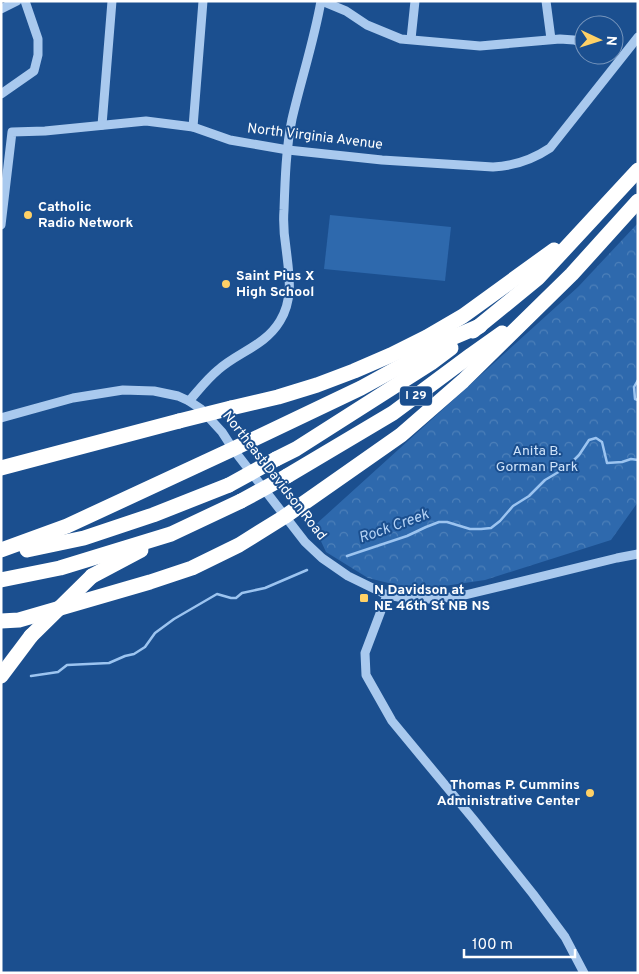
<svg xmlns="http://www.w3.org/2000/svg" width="639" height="974" viewBox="0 0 639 974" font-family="Overpass,sans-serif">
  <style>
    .forest { fill: url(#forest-crowns) }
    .garden { fill: #2e69ad }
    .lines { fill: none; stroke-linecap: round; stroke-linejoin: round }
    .stream { stroke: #9cc4f0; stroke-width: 2.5 }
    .minor { stroke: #a9c9ee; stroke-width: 9 }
    .highway { stroke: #fff; stroke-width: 15 }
    .highway-bridge { stroke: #fff; stroke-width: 15 }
    .poi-dot { fill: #ffd166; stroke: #1b4f8f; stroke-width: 2 }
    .labels { text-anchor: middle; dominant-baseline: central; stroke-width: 4; stroke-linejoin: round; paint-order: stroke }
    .shield { fill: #1b4f8f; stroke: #bbcadd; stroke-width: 1 }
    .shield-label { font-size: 12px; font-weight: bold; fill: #fff }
    .street-label { font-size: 14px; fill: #fff; stroke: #1b4f8f }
    .poi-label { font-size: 14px; font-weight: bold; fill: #fff; stroke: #1b4f8f; text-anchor: start }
    .park-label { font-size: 14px; fill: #cfe3fa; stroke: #1b4f8f }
    .water-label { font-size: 15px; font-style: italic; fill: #b5d3f5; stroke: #1b4f8f }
  </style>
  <defs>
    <pattern id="forest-crowns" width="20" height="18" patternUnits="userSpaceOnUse" patternTransform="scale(1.25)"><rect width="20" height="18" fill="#2e69ad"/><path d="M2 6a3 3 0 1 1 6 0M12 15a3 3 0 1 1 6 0" fill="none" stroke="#4d80b9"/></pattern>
  </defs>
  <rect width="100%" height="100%" fill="#1b4f8f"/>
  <path class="forest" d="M638 223V502L611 540 485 580 417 590 368 578 326 552 314 526 578 287Z"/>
  <path class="garden" d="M330 215 451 227 445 281 324 269Z"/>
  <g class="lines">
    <g class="stream">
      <path d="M638 380 634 387 635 399 638 400"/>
      <path d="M347 556 407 536 426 527 439 522H447L470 529H481L491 528 500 521 513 506 529 496 545 480 567 467 579 455 589 440 596 438 602 442 607 463 622 462 631 459 638 460"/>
      <path d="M31 676 58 672 67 665 109 663 125 656 134 654 145 647 155 633 174 619 217 594 231 598H236L242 593 265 588 307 570"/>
    </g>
    <g class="minor">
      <path d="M322 1 346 11 367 25 401 39 480 46 560 39 574 40 584 43"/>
      <path d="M546 1 551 39"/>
      <path d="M1 9 17 1"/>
      <path d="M411 39 415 1"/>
      <path d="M1 94 34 71 38 55V39L25 1"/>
      <path d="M102 125 112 1"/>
      <path d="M193 127 203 1"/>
      <path d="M1 225 12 132 45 131 146 121 193 127 230 140 288 150 382 160 493 167C515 166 532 160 550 148L638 37"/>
      <path d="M189 401C198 391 207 379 218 370 238 352 265 346 280 321 294 298 289 274 286 248 284 235 283 223 284 210 285 180 286 148 292 119 301 80 314 41 321 1"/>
      <path d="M1 418 73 398 123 390 154 391 178 396 189 401 201 409 222 432 233 449 305 542 322 558 348 576 387 595 410 599H437L465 595 617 558 638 554"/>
      <path d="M387 595 365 653 366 675 392 721 474 820 533 894 565 937 584 973"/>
    </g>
    <g class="highway">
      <path d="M473 331 538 278 638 170"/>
      <path d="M231 408 278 397 317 385 354 371 391 355 427 337 463 316 554 250"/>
      <path d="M276 459 296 449 431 363 451 348"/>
      <path d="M1 468 179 421"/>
      <path d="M287 476 393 413 471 355 502 333"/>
      <path d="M1 550 67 526 233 449 361 388 454 337 480 326"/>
      <path d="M27 550 84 538 153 515 229 485"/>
      <path d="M92 576 141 550"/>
      <path d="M1 580 60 568 171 534 241 501"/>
      <path d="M1 621 19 620 150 582 192 568 239 545 284 517 401 435 463 381 572 274 638 201"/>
      <path d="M1 676 31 636"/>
    </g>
    <g class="highway-bridge">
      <path d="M179 421 231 408"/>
      <path d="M229 485 276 459"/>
      <path d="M241 501 287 476"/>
      <path d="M31 636 92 576"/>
    </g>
  </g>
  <g class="poi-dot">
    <circle cx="28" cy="215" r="5"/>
    <circle cx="226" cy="284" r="5"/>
    <rect x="359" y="593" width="10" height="10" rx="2.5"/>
    <circle cx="590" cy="793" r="5"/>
  </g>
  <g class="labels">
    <rect class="shield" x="400" y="386.5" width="32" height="19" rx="4"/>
    <g class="shield-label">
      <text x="416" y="396">I 29</text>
    </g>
    <g class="street-label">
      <text transform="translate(315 137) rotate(7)">North Virginia Avenue</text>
      <text transform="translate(274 476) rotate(52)">Northeast Davidson Road</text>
    </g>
    <g class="poi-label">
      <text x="38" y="207">Catholic<tspan x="38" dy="16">Radio Network</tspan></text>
      <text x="236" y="276">Saint Pius X<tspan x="236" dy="16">High School</tspan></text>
      <text x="374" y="590">N Davidson at<tspan x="374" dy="16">NE 46th St NB NS</tspan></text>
      <text x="580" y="785" text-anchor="end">Thomas P. Cummins<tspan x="580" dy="16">Administrative Center</tspan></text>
    </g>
    <g class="park-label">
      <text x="537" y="451">Anita B.<tspan x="537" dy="16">Gorman Park</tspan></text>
    </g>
    <g class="water-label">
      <text transform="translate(394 527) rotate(-20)">Rock Creek</text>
    </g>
  </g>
  <rect width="639" height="974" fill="none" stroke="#ffffff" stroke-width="5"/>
  <g transform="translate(599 40) rotate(94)"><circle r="24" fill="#1b4f8f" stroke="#7695bc"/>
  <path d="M0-4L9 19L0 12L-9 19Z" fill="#ffd166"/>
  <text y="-8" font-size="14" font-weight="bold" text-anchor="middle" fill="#ffffff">N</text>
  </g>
  <path d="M464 949v8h111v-8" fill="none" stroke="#ffffff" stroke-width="2.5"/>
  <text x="472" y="949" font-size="15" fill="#ffffff" stroke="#1b4f8f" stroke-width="4" paint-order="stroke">100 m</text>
</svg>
